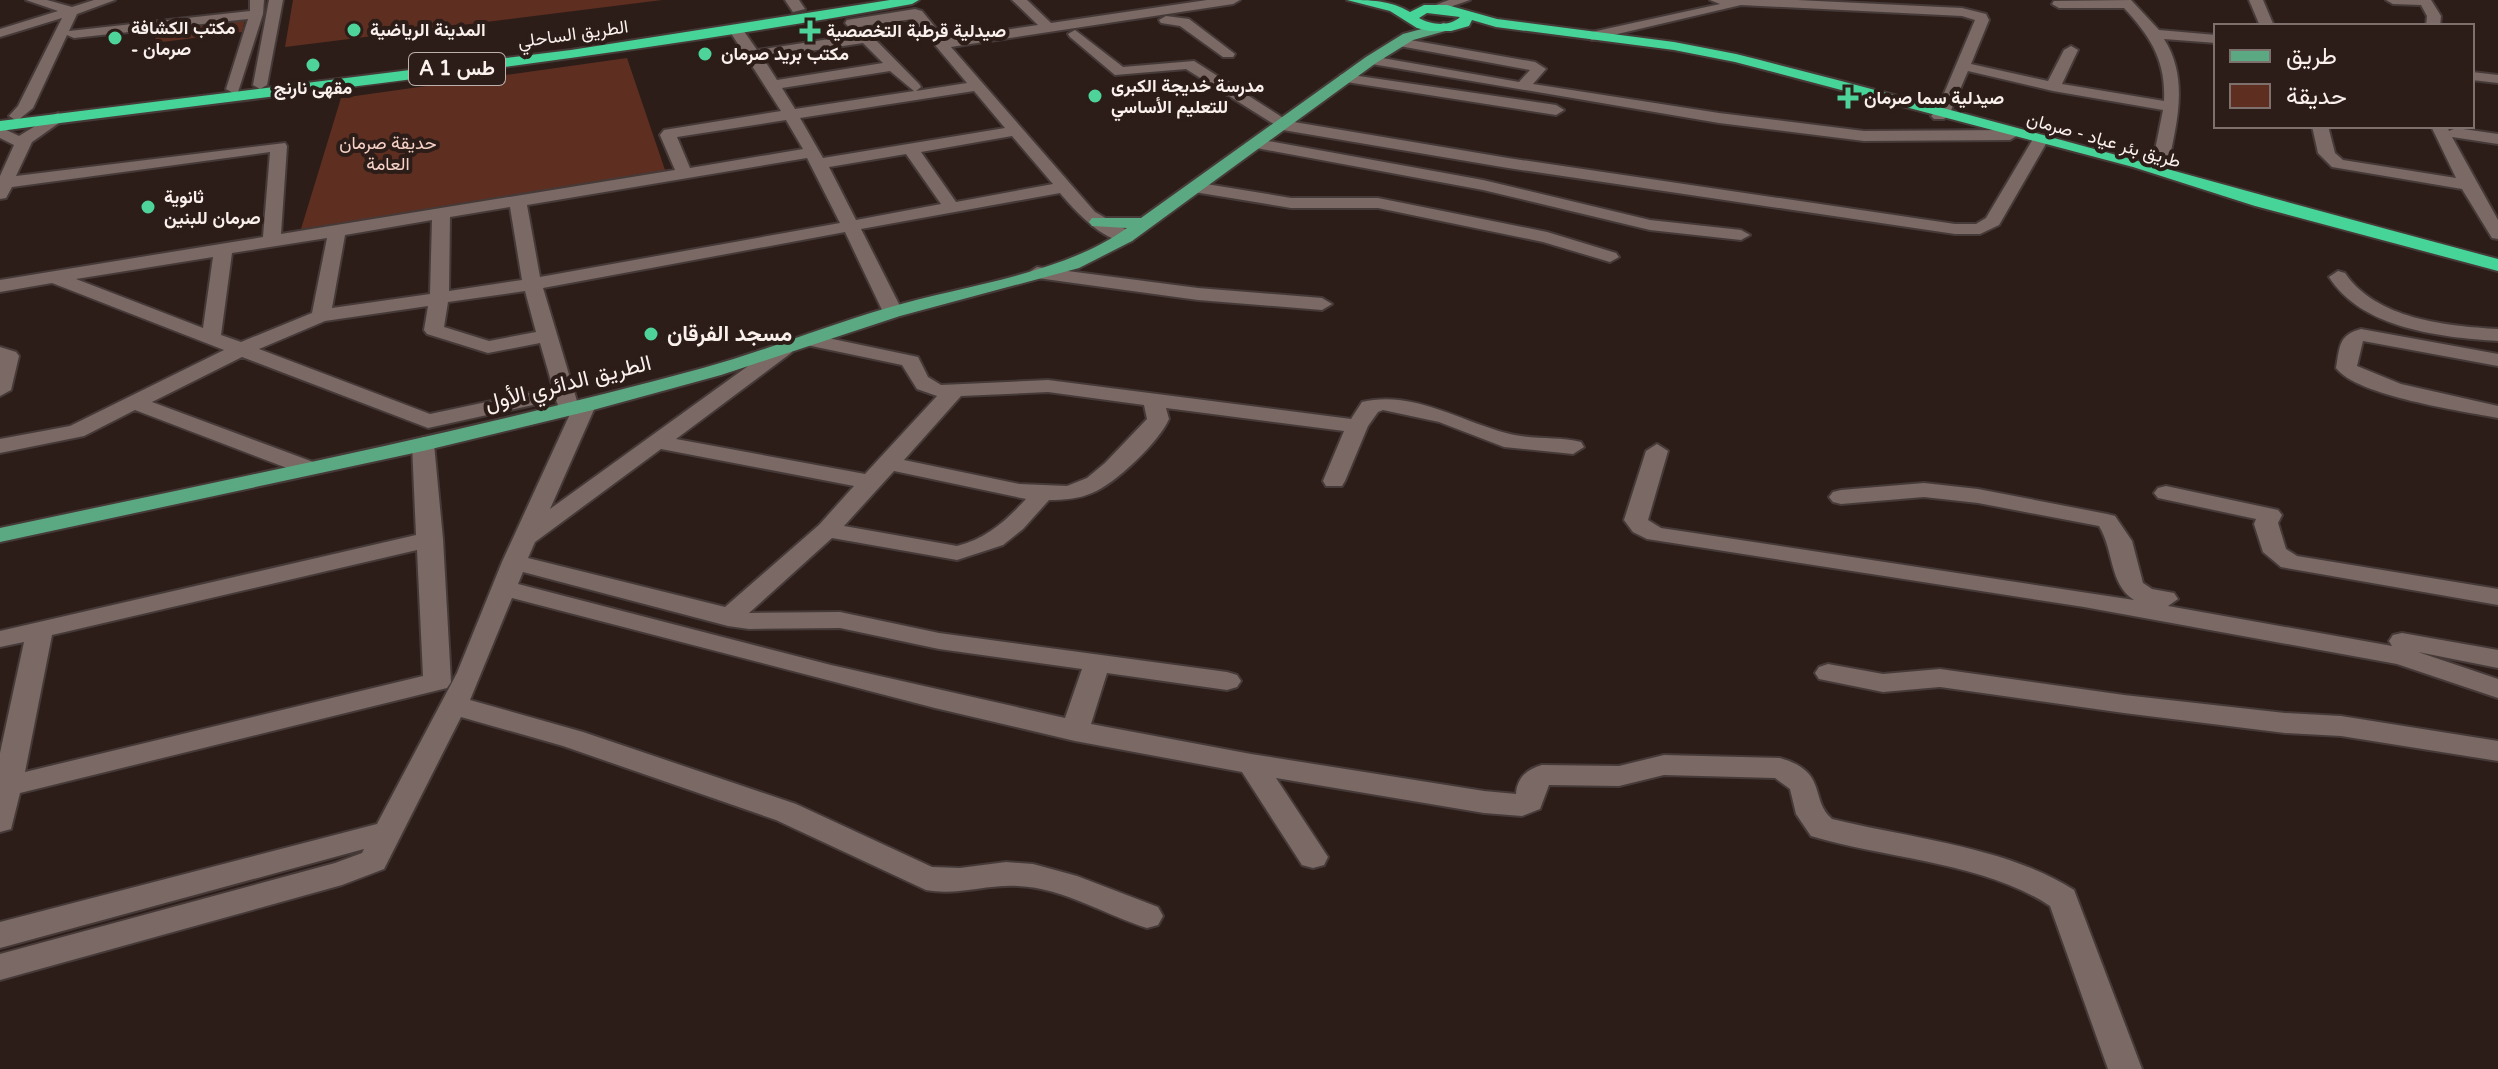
<svg xmlns="http://www.w3.org/2000/svg" width="2498" height="1069" viewBox="0 0 2498 1069" font-family="'Varela Round',Vazirmatn,sans-serif">
  <style>
    .green { fill: #5e2f21 }
    .lines { fill: none; stroke-linecap: round; stroke-linejoin: round }
    .minor-casing { stroke: #463a38; stroke-width: 4 }
    .major-casing { stroke: #463a38; stroke-width: 4 }
    .highway-casing { stroke: #463a38; stroke-width: 4 }
    .minor { fill: #7a6964; fill-rule: evenodd }
    .major { fill: #5ba983; fill-rule: evenodd }
    .highway { fill: #47d498; fill-rule: evenodd }
    .poi-dot { fill: #4ed39a; stroke: #2c1d19; stroke-width: 3 }
    .labels { text-anchor: middle; dominant-baseline: central; stroke-width: 8; stroke-linejoin: round; paint-order: stroke }
    .far-poi-label { font-size: 18px; font-weight: bold; fill: #faf0ec; stroke: #2c1d19; text-anchor: start }
    .far-street-label { font-size: 18px; fill: #faf0ec; stroke: #2c1d19 }
    .far-park-label { font-size: 18px; fill: #f6d2c7; stroke: #2c1d19 }
    .shield { fill: #2c1d19; stroke: #bcb1ad; stroke-width: 2 }
    .shield-label { font-size: 20px; font-weight: bold; fill: #faf0ec }
    .poi-label { font-size: 22px; font-weight: bold; fill: #faf0ec; stroke: #2c1d19; text-anchor: start }
    .street-label { font-size: 22px; fill: #faf0ec; stroke: #2c1d19 }
  </style>
  <rect width="100%" height="100%" fill="#2c1d19"/>
  <g class="green">
    <path d="M293 0H662L285 47Z"/>
    <path d="M245 20 242 32 154 43 158 31Z"/>
    <path d="M627 58 666 173 301 229 341 98Z"/>
  </g>
  <g class="lines">
    <g class="minor-casing">
      <g id="minor">
        <path d="M26 0H47L72 7 94 0H115L77 14 69 31 250 11V0H264L263 14 238 92 233 93 226 89 248 19 74 38 67 35 33 108 17 121 9 116 18 106 62 18 0 37V29L58 11Z"/>
        <path d="M269 0H283L267 85 260 89 253 85Z"/>
        <path d="M785 0H799L805 9 793 12Z"/>
        <path d="M1012 0H1027L1051 23 1207 0H1240L1233 4 951 47 1095 212 1132 233 1135 237 1132 241C1108 247 1074 210 1060 193L861 229 903 312 893 318 883 312 845 232 543 288 577 401 585 399 596 405 550 509 777 345 784 343 794 349 791 353 676 439 865 474 937 396 917 389 902 365 802 344 799 340 809 334 918 357 928 377 941 385 1048 380 1351 419 1362 402C1412 390 1460 421 1506 433 1530 440 1557 436 1581 442L1584 447 1573 454 1504 447 1439 422 1383 410 1378 412 1368 426 1345 481 1342 486H1326L1323 481 1344 431 1166 408 1169 419C1159 442 1115 484 1092 493 1078 499 1064 500 1049 500L1023 529 1003 545 957 560 832 538 749 613 840 612 939 633 1227 672 1237 675 1241 681 1237 687 1227 690 1107 673 1091 724 1251 754 1484 791 1516 794C1517 778 1527 769 1542 765L1619 766 1664 755 1780 758C1829 772 1809 799 1832 819 1909 838 2007 847 2074 890L2142 1069H2108L2050 906C1984 862 1887 859 1811 836L1796 814 1790 789 1775 778 1664 775 1619 786 1549 785 1540 809 1522 816 1484 813 1276 778 1328 857 1324 865 1313 868 1302 865 1242 772 1075 741 935 708 512 598 470 700 583 732 796 804 932 867 960 868 1006 862 1033 864 1077 876 1158 907 1163 916 1158 925 1147 928C1105 915 1064 888 1018 886 987 884 958 896 926 890L776 820 563 746 461 717 384 869 342 885 0 980V954L335 863 362 853 364 849 0 948V922L377 824 457 673 502 562 570 414 561 413 556 400 428 428 242 357 152 402 316 463 319 468 316 473H300L135 410 84 436 0 453V439L70 426 224 350 52 283 0 292V280L263 237 270 152 12 187 6 198 0 199V176L14 145 0 138V127L19 136 53 115 58 113 66 118 32 142 16 176 285 143 287 146 281 234 675 170 660 135 664 130 781 111 729 30 731 27H741L757 50 856 35 845 23 847 20 915 9 922 11 945 39 1038 25ZM913 19 967 83 916 91 921 87 919 84 862 26ZM863 43 883 63 777 80 763 58ZM890 71 914 91 795 109 782 88ZM974 91 1005 128 823 158 800 118ZM786 120 803 149 690 168 677 137ZM1012 136 1053 184 956 202 921 152ZM906 154 941 204 856 220 829 167ZM807 158 840 223 540 277 527 205ZM510 207 522 280 449 291 450 217ZM432 220 430 294 332 308 345 235ZM327 238 312 313 241 342 221 335 232 253ZM213 257 203 328 76 279ZM525 291 536 332 489 341 444 327 448 302ZM428 306 424 330 427 334 488 353 540 343 553 388 430 414 259 349 325 321ZM1048 392 1144 405 1147 419 1105 463 1087 478 1067 486 1019 484 904 460 961 396ZM661 449 854 486 819 525 725 607 528 558 535 542ZM894 471 1026 499C1007 520 986 539 957 546L844 526ZM523 572 728 626 749 629 840 628 939 649 1082 669 1065 718 831 665 518 584Z"/>
        <path d="M1449 0H1470L1435 12 1428 8Z"/>
        <path d="M1710 0H1797L1962 8 1986 14 1989 20 1971 64 2048 81 2064 50 2071 46 2078 50 2062 84 2164 101C2166 61 2151 37 2124 8H2059L2052 4 2054 1 2131 0 2159 30 2216 35V43L2164 39C2190 80 2176 126 2167 170L2159 175 2151 170 2163 110 2053 91 1968 71 1949 115 1944 119H1934L1931 116 1937 110 1975 20 1962 16 1741 5 1592 40 1585 36 1592 32 1720 4Z"/>
        <path d="M2249 0H2263L2274 26H2260Z"/>
        <path d="M2386 0H2431L2441 16 2440 26H2426L2427 16 2421 5 2393 4Z"/>
        <path d="M1166 16 1189 19 1235 54 1233 57H1223L1180 26 1161 23 1159 20Z"/>
        <path d="M1075 30 1123 67 1194 61 1288 121 1508 158 1955 224H1976L1986 218 2033 139H2045L2047 142 1999 225 1980 234H1955L1508 168 1283 130 1186 69 1115 75 1070 37 1068 34Z"/>
        <path d="M1399 38 1535 62 1546 69 1533 84 1719 113 1864 131 2010 130 2018 135 2010 140 1864 141 1719 123 1366 63V57L1371 56 1519 82 1530 70 1394 45 1392 42Z"/>
        <path d="M2472 72 2498 75V83L2472 80Z"/>
        <path d="M1345 74 1556 105 1564 110 1556 115 1340 81V75Z"/>
        <path d="M2312 126H2328L2335 153 2343 160 2456 178 2431 126H2447L2449 131 2456 128 2498 134V144L2452 137 2498 220V239L2492 238 2462 189 2332 167 2318 153Z"/>
        <path d="M1257 139 1483 180 1650 220 1741 230 1750 235 1741 240 1650 230 1483 190 1251 147V141Z"/>
        <path d="M1194 182 1291 198H1378L1547 232 1616 253 1619 257 1610 262 1543 242 1378 208H1291L1188 191 1186 187Z"/>
        <path d="M1037 267 1198 288 1322 298 1332 304 1322 310 1198 300 1030 277 1028 273Z"/>
        <path d="M2338 271 2345 273C2376 319 2446 326 2498 329V341C2440 337 2362 329 2329 277Z"/>
        <path d="M2361 329 2498 354V366L2363 341 2357 366 2401 384 2498 406V418C2462 411 2357 396 2336 368 2340 347 2338 335 2361 329Z"/>
        <path d="M0 347 16 352 19 356 11 390 0 396Z"/>
        <path d="M423 437 434 444 443 539 451 682 447 688 20 793 11 829 0 832V753L24 642 0 647V631L416 535 412 444ZM417 550 423 676 25 772 52 635Z"/>
        <path d="M1657 444 1668 451 1648 520 1661 528 2134 600C2109 584 2114 550 2099 526L1978 503 1924 497 1841 504 1833 502 1829 497 1833 492 1841 490 1924 483 1978 489 2107 514 2115 516 2132 541 2143 583 2152 589 2174 593 2178 599 2168 606 2392 646 2389 641 2393 635 2402 633 2498 650V668L2418 652 2498 679V698L2397 664 2084 607 1647 539 1633 532 1624 520 1646 451Z"/>
        <path d="M2166 486 2278 510 2282 515 2278 523 2286 549 2297 556 2498 589V605L2281 567 2263 552 2254 524 2256 519 2158 498 2154 493 2158 488Z"/>
        <path d="M1828 664 1883 674 1940 669 2124 695 2285 713 2341 716 2498 741V761L2341 736 2285 733 2124 713 1940 687 1883 692 1819 679 1815 673 1819 667Z"/>
      </g>
    </g>
    <g class="major-casing">
      <path id="major" d="M1444 23 1451 27 1449 30 1413 40 1376 63 1132 241 1079 268 900 316 721 375 593 410 423 451 0 542V528C235 478 471 431 703 368 765 351 825 326 887 308 963 285 1062 275 1127 228L1092 226 1089 222 1092 218H1141L1366 57 1403 34Z"/>
    </g>
    <g class="highway-casing">
      <g id="highway">
        <path d="M890 0H919L912 4C610 59 305 91 0 131V121L571 50Z"/>
        <path d="M1347 0C1370 0 1390 0 1410 12L1424 5H1447L1497 19 1674 42 1736 54C1991 118 2244 192 2498 259V271L2255 206 2133 167 1735 62 1674 50 1496 27 1472 20 1469 26 1451 31H1429L1417 28 1390 11ZM1427 13 1460 17C1450 27 1431 25 1419 18Z"/>
      </g>
    </g>
    <use href="#minor" class="minor"/>
    <use href="#major" class="major"/>
    <use href="#highway" class="highway"/>
  </g>
  <g class="poi-dot">
    <circle cx="354" cy="30" r="8"/>
    <path d="M806 19h8v8h8v8h-8v8h-8v-8h-8v-8h8z"/>
    <circle cx="115" cy="38" r="8"/>
    <circle cx="705" cy="54" r="8"/>
    <circle cx="313" cy="65" r="8"/>
    <circle cx="1095" cy="96" r="8"/>
    <path d="M1844 86h8v8h8v8h-8v8h-8v-8h-8v-8h8z"/>
    <circle cx="148" cy="207" r="8"/>
    <circle cx="651" cy="334" r="8"/>
  </g>
  <g class="labels">
    <g class="far-poi-label">
      <text x="131" y="28">مكتب الكشافة<tspan x="131" dy="21">- صرمان</tspan></text>
      <text x="370" y="30">المدينة الرياضية</text>
      <text x="826" y="31">صيدلية قرطبة التخصصية</text>
      <text x="721" y="54">مكتب بريد صرمان</text>
      <text x="1111" y="86">مدرسة خديجة الكبرى<tspan x="1111" dy="21">للتعليم الأساسي</tspan></text>
      <text x="313" y="88" text-anchor="middle">مقهى نارنج</text>
      <text x="1864" y="98">صيدلية سما صرمان</text>
      <text x="164" y="197">ثانوية<tspan x="164" dy="21">صرمان للبنين</tspan></text>
    </g>
    <g class="far-street-label">
      <text transform="translate(573 34) rotate(-8)">الطريق الساحلي</text>
      <text transform="translate(2104 140) rotate(16)">طريق بئر عياد - صرمان</text>
    </g>
    <g class="far-park-label">
      <text x="388" y="143">حديقة صرمان<tspan x="388" dy="21">العامة</tspan></text>
    </g>
    <rect class="shield" x="409" y="53" width="96" height="32" rx="6"/>
    <g class="shield-label">
      <text x="457" y="69">A 1 طس</text>
    </g>
    <g class="poi-label">
      <text x="667" y="334">مسجد الفرقان</text>
    </g>
    <g class="street-label">
      <text transform="translate(568 383) rotate(-14)">الطريق الدائري الأول</text>
    </g>
  </g>
  <rect x="2214" y="24" width="260" height="104" fill="#2c1d19" stroke="#7e716d" stroke-width="2"/>
  <rect x="2230" y="50" width="40" height="12" fill="#5ba983" stroke="#7e716d" stroke-width="2"/>
  <text x="2286" y="64" font-size="24" fill="#faf0ec">طريق</text>
  <rect x="2230" y="84" width="40" height="24" fill="#5e2f21" stroke="#7e716d" stroke-width="2"/>
  <text x="2286" y="104" font-size="24" fill="#faf0ec">حديقة</text>
</svg>
